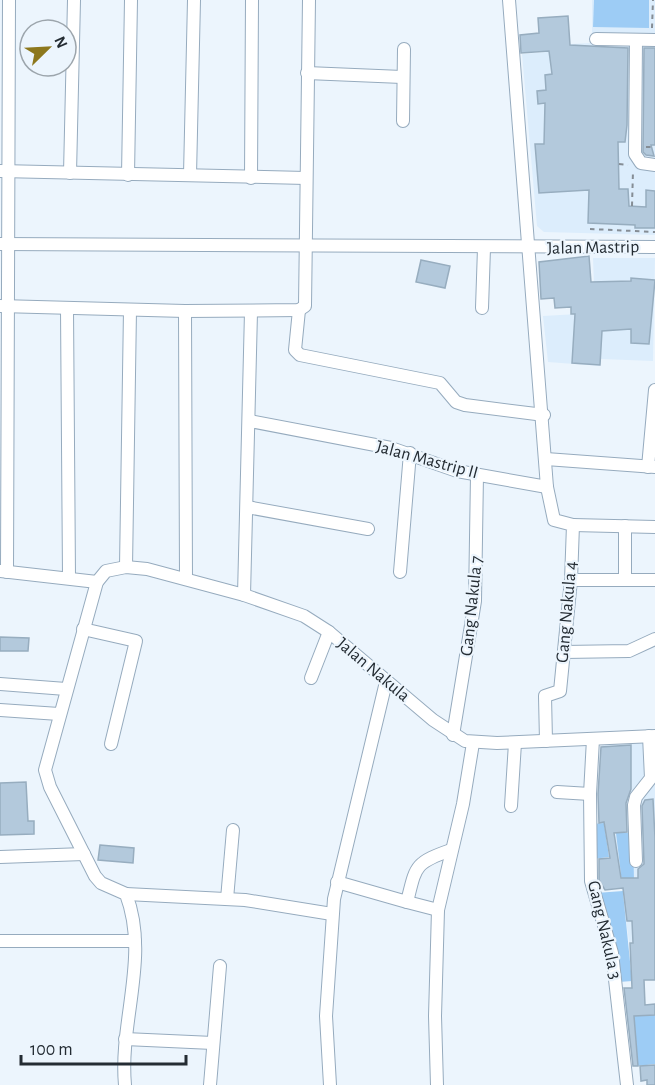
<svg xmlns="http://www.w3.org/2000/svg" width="655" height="1085" viewBox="0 0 655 1085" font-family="'Alegreya Sans',sans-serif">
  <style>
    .built { fill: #dcedfc }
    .green { fill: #9dccf5 }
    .building { fill: #b3c9dc; stroke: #97adbf; stroke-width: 1.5 }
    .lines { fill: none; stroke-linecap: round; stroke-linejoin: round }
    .minor-casing { stroke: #96abbe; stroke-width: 14 }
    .path { stroke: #858d95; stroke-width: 2; stroke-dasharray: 4.5 4.5; stroke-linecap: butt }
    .minor { stroke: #fff; stroke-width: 12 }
    .labels { text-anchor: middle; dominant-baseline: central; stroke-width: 4.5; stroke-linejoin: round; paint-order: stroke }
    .street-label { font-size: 18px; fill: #242c33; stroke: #ecf5fd }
  </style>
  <rect width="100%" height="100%" fill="#ecf5fd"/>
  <g class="built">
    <path d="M592 0H655V235L544 232 537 226 522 54 571 50V44L592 43Z"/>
    <path d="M593 258H655L653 361 601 359 600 366 548 362 543 316 595 313Z"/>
    <path d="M655 741V941L629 942 602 743Z"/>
  </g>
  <g class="green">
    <path d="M594 0H649V28L593 27Z"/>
    <path d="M604 823 609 857 593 859 592 824Z"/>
    <path d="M616 833H633L634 882 623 893 632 981 619 982 596 893 623 891Z"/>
    <path d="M655 1015V1064L638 1066 634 1016Z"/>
  </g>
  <g class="building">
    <path d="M568 16 570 45 628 48 627 125 625 142H618L619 189H628L629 206 646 207V190L655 191V228H635V225L588 223 589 190 539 193 535 144H544L545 103 538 104 537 91 546 90 545 75 552 74 549 51 521 53 520 35 539 33 538 18Z"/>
    <path d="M644 48H655V145H651L654 156 646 155 643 152Z"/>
    <path d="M589 256 591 282 631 281V278L655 280 649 344 631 343V329L602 331 600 365 572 363 575 314H571V307L555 308 554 298 541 299 539 262Z"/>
    <path d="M421 260 450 266 445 288 416 282Z"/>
    <path d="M0 637 29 638 28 651H0Z"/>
    <path d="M631 745V789L626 803 627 832 614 833 621 878H638V869L644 864 642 806 645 800 653 799 655 838V980H644L645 1005 655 1004V1015L634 1016 638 1066H633L624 988H632L630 943H633L632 921H627L623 888 605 890 599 880V859L610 858 604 822 599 823 598 794 601 747Z"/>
    <path d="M26 782 28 821H34V834L0 835V783Z"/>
    <path d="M100 845 134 848 133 863 98 860Z"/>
    <path d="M655 1065V1085H647V1080L641 1081 640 1066Z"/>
  </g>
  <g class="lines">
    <g class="minor-casing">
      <g id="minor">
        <path d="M596 39 655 40"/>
        <path d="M636 40 635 154 641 163 655 165"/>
        <path d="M307 73 402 77"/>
        <path d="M403 121 404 49"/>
        <path d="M0 171 306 178"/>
        <path d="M70 173 74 0"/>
        <path d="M128 175 131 0"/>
        <path d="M190 175 194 0"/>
        <path d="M251 178 252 0"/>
        <path d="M0 244 655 247"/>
        <path d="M0 306 185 311 299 310 305 306 309 0"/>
        <path d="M482 308 484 248"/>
        <path d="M67 309 69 577"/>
        <path d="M299 310 295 350 300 355 440 383 456 402 465 405 544 415"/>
        <path d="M185 311 186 579"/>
        <path d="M250 421 391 448 457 471 547 487 509 0"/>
        <path d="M546 459 655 467"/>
        <path d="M648 467 655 390"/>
        <path d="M247 507 368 529"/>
        <path d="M573 525 655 527"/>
        <path d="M126 567 130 310"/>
        <path d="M0 571 97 582"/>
        <path d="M7 572 9 0"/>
        <path d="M400 572 410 453"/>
        <path d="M571 580H655"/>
        <path d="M625 580V526"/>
        <path d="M244 595 251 312"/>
        <path d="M83 629 136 641 111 744"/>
        <path d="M564 652 629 651 655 639"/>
        <path d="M311 678 329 632"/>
        <path d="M0 684 66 689"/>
        <path d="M0 710 59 714"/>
        <path d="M453 735 475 601 477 475"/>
        <path d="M593 739 590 794 591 881 612 953 627 1085"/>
        <path d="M546 741 545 696 560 691 571 580 573 525 554 520 547 487"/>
        <path d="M557 792 590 794"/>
        <path d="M511 806 515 743"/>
        <path d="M0 857 84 854"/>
        <path d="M636 861 634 805 636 797 651 778 649 736"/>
        <path d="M337 882 407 902C416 866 414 863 451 850"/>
        <path d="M126 894 245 900 332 914"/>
        <path d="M227 899 233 830"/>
        <path d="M407 902 438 910"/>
        <path d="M0 941H135"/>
        <path d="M125 1039 213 1043"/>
        <path d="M125 1085C119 1021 150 957 126 894L101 883 95 876 50 787 45 770 97 582 106 571 126 567 147 569 244 595 304 616 329 632 433 720 465 741 497 743 655 736"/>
        <path d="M210 1085 220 966"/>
        <path d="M330 1085 326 1016 334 899 386 682"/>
        <path d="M437 1085 435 1016 438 910 463 804 473 743"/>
      </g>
    </g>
    <g class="path">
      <path d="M652 28 653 0"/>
      <path d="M646 147H655"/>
      <path d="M619 164 628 165"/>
      <path d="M632 206 633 171"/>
      <path d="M590 229 655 232"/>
    </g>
    <use href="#minor" class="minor"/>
  </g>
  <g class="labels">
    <g class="street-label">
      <text transform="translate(593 248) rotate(-1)">Jalan Mastrip</text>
      <text transform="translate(427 460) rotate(15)">Jalan Mastrip II</text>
      <text transform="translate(472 606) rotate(-84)">Gang Nakula 7</text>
      <text transform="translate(567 612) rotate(-85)">Gang Nakula 4</text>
      <text transform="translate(373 670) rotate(40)">Jalan Nakula</text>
      <text transform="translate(604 930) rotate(77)">Gang Nakula 3</text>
    </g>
  </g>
  <g transform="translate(48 48) rotate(66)"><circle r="28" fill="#ecf5fd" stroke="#9ca5ac" stroke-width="1.5"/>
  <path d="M0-4.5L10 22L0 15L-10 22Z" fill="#8d781d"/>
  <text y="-9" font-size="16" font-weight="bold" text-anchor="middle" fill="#242c33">N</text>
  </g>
  <path d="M21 1055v9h165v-9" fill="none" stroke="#242c33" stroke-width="3"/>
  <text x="30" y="1055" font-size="18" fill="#242c33" stroke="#ecf5fd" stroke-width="4.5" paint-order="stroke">100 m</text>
</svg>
